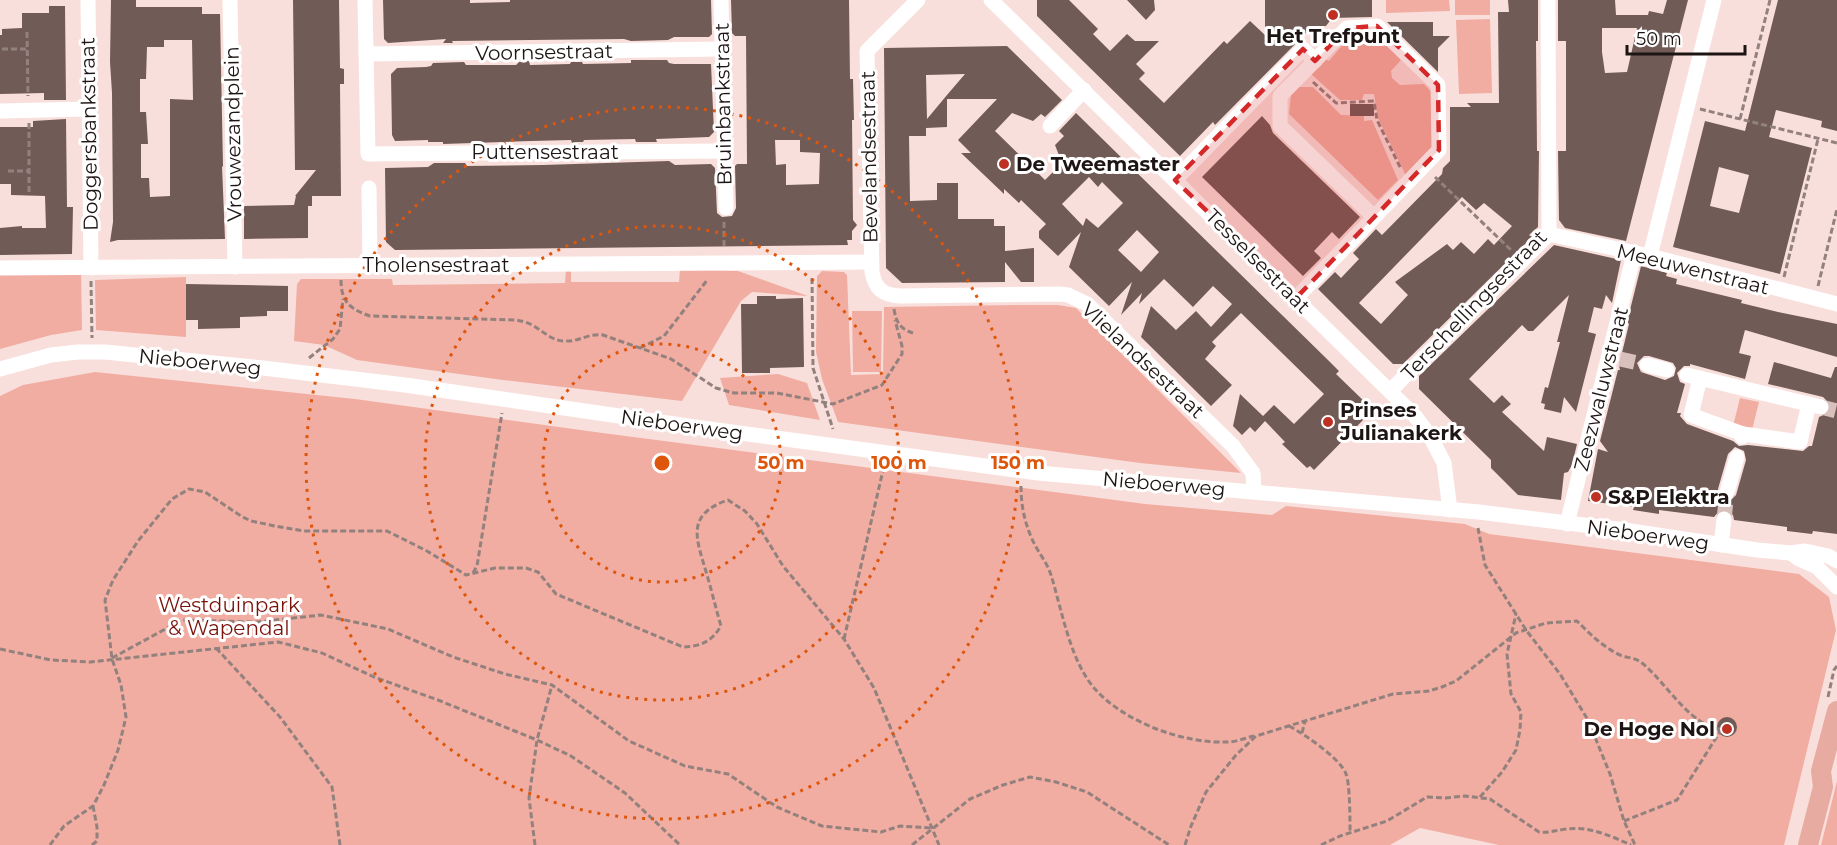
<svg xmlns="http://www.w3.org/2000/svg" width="1837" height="845" viewBox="0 0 1837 845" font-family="Montserrat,sans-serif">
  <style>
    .green { fill: #f1ada2 }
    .building { fill: #705b57; fill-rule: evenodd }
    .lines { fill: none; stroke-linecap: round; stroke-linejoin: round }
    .minor-tunnel { stroke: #d8c1bd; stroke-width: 15; stroke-dasharray: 15 8; stroke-linecap: butt }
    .path { stroke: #93817e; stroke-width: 3; stroke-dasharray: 6 3; stroke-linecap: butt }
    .minor { stroke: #fff; stroke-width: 15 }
    .major { stroke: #e8aba2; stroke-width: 20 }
    .marked { fill: #d62828; fill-opacity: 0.2; stroke: #d62828; stroke-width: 4.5; stroke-dasharray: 12 8; stroke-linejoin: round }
    .ring { fill: none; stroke: #de560c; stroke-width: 3; stroke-dasharray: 3 6 }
    .poi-dot { fill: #bd3022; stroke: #fff; stroke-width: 2 }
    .labels { text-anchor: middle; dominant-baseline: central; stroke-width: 6; stroke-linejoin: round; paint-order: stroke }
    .poi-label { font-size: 20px; font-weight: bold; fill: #1d1513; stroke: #fff; text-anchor: start }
    .street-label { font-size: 20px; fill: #1d1513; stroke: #fff }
    .park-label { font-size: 20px; fill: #79120a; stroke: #fff }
    .centre { fill: #de560c; stroke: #fff; stroke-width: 3 }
    .ring-label { font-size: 18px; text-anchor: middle; font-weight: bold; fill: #de560c; stroke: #fff; stroke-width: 6; stroke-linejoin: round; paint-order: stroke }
  </style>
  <rect width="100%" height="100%" fill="#f9dfdb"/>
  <g class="green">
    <path d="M1386 0H1449L1450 11 1386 13Z"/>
    <rect x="1455" y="0" width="35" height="15"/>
    <path d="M1490 19 1492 93 1459 94 1456 20Z"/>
    <path d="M1372 31 1401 60 1391 71 1392 78 1400 85 1424 84 1433 94 1435 147 1406 176 1378 118 1374 94H1364L1362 100H1340L1310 73 1323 58 1329 61C1343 45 1350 33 1372 31Z"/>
    <path d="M1299 87H1313L1341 115 1364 116V121L1372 120 1398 180 1378 200 1289 114 1291 95Z"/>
    <path d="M680 269 738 271 808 296 752 292 741 301 682 401 503 380 357 360 324 345 294 341 297 284 301 279H392L393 285 565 283 566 270H571V282H679Z"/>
    <path d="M0 271H81L82 330 51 335 0 349Z"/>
    <path d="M822 271 844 272 847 275 851 375 883 374 884 307 1019 305H1058L1076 308 1241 473 1140 463 838 422 822 379 816 352 817 276Z"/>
    <path d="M186 277V337L96 330 95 280Z"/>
    <path d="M852 311H882L881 372H853Z"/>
    <path d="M95 372 355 399 595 432 1145 504 1272 515 1286 506 1465 524 1489 534 1799 574 1829 597 1836 630 1784 845H1499L1420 828 1390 845H0V396L23 385Z"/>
    <path d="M778 374 807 383 820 420 729 405 720 378Z"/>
    <path d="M1740 398 1759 402 1752 430 1733 426Z"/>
    <path d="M1837 781V845H1821Z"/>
  </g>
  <g class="building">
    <path d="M111 0H136V7H202V14H220L223 167 222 166 225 239 118 240 110 242 113 222 112 93 110 62ZM164 40H192L193 100 170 99V196L150 197 149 178H141V144H148L146 112H140V79H146L147 47H164Z"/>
    <path d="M293 0H339L340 68 344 69V84H340L341 196H312V206H308V238L244 239V206L294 205 296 196H295L316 170H295Z"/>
    <path d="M383 0H470V3L510 2V0H711L712 34 709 37H674L668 40 631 41 624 39 452 41 453 43H443L446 39 388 43 384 39Z"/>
    <path d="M731 0H849L850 79H853L854 120H852L853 220 857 225 852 231V240H847L848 245 395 250 386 242 385 168 428 167 434 163H465L467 166 543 165 669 161 675 165 711 164 715 168 717 213 722 217 732 216 736 208 735 166 737 164H747L746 36H735L732 33ZM775 140H800V152L820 153 819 184 786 185V164L776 165Z"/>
    <path d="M1037 0H1069L1098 29 1093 34 1110 51 1127 34 1135 41H1159L1136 64 1145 73 1139 79 1164 103 1224 41 1227 44 1250 21 1265 35V0H1372V17L1332 18 1326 26H1313L1215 125 1213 122 1180 156 1037 16Z"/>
    <path d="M1127 0H1154L1155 10 1146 20Z"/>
    <path d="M1508 0H1538V41H1536L1537 151H1539L1538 227 1529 235 1532 237 1403 364H1393L1318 289 1335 272 1341 278 1359 259 1353 253 1376 229 1382 235 1442 174 1443 168 1450 161V107H1471L1467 103H1499L1498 12H1509ZM1462 197 1476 210 1484 203 1512 226 1494 245 1488 239 1474 254 1461 242 1453 250 1447 244 1395 282 1408 295 1381 324 1359 303Z"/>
    <path d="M1558 0H1615L1616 15H1648L1649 11 1663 14 1667 0H1688L1626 241 1565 228 1559 220 1558 151H1566V41H1558ZM1602 28H1637L1627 72 1605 73 1602 52Z"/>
    <path d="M1778 0H1837V131L1821 127 1822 121 1776 110 1769 137 1812 148 1780 274 1673 247 1705 121 1745 131ZM1719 167 1749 175 1739 213 1710 206Z"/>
    <path d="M49 6H65L66 100H44V93L0 94V35H2V29L22 28V13H49Z"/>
    <path d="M1387 22H1433V36H1450L1438 48V72Z"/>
    <path d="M1007 46 1062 100 1045 117 1041 114 1033 121 1012 113 995 131 1045 180 1062 163 1055 145 1064 136 1059 131 1076 113 1330 362 1339 371 1336 374 1367 404 1360 411 1366 417 1314 470 1310 466 1307 468 1282 444 1285 442 1265 421 1255 432 1250 427 1242 435 1233 426 1240 394 1263 416 1274 405 1294 424 1324 394 1241 313 1212 342 1216 346 1205 359 1232 385 1211 406 1141 337 1151 306 1176 330 1196 311 1211 327 1232 304 1213 286 1193 307 1164 279 1139 304 1142 293 1121 315 1132 282 1109 306 1069 267 1081 232 1058 256 1039 238V231L1046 224 1021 200 1019 203 1004 189V194L961 153H971L958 140 997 99H947V127L926 128V136H909L910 201 937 200V183H958V219H994V226H1005V251L1034 248V282H1021L1005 262V282L902 283 886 268 884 48ZM965 74 947 95 927 119 926 75ZM1089 177 1098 187 1102 182 1123 203 1098 228 1086 218 1083 226 1062 204ZM1137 230 1159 252 1141 272 1118 250Z"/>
    <path d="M631 60H667L669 63 674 64H711L714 132 709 137 656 139 657 142H636L635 139 584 140 583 142H577L572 143 571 140 531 141 443 144V142H428V140L395 141 392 135 391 74 397 68 426 67 431 66 433 63 464 62 466 65H516L519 62 529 61 530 65 570 64 571 62H582L583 64 631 63Z"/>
    <rect x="1350" y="104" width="24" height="12"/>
    <path d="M1262 116 1270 125 1273 133 1360 217 1339 239 1332 232 1314 251 1321 258 1303 276 1202 177Z"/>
    <path d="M66 119 67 207H73L72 254 0 255V228L22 226V228H46L45 196 11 195V184H0V127H33V121Z"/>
    <path d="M1554 245 1621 260 1612 303 1606 295 1602 309 1594 307 1588 332 1596 334 1576 412 1564 397 1561 413 1544 409 1545 404 1541 403 1545 387 1548 388 1560 342H1557L1569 295 1533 331H1528L1522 325 1469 379 1494 403 1502 395 1511 404 1502 412 1544 451 1547 437 1577 444 1572 465 1568 472 1564 473 1561 500 1518 495 1491 468V460L1419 389V376Z"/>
    <path d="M1641 266 1667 273 1666 276 1677 279 1676 284 1742 300 1741 303 1778 312 1837 324V357L1745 330 1739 353 1751 356 1745 379 1690 364V366H1684L1677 373 1680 382 1685 384 1677 413H1681L1680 416 1687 424 1733 441 1739 446 1748 445 1803 451 1809 446H1812L1819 417 1828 413 1830 404 1823 397 1768 384 1774 362 1831 378 1835 367H1837V534L1813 531 1812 534 1787 531V527L1734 520 1733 515 1726 509 1720 510 1714 517 1659 510V514L1633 510 1634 507 1588 501 1598 449 1608 452 1600 441 1618 370H1620L1619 365 1629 324 1627 322ZM1644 356H1649L1673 363 1676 368 1674 376 1665 380 1641 372 1637 363ZM1735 447 1744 451 1746 460 1736 495 1730 501H1725L1720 498 1718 489 1728 454Z"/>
    <path d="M186 284 288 286V311H267V316L240 317V328L198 329V320H186Z"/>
    <path d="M757 296H776V299L803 298 804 367 770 368V373H742L741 304H757Z"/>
    <circle cx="1727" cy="727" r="10"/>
  </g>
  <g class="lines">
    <g class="minor-tunnel">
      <path d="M1620 359 1647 365"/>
      <path d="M1821 407 1837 411"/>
      <path d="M1724 519 1727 492"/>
    </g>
    <g class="path">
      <path d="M27 32 28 96"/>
      <path d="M2 49H27"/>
      <path d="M1313 82 1336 103 1374 101 1377 120 1401 169"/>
      <path d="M1700 109 1837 143"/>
      <path d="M1740 119 1770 0"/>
      <path d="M29 123V192"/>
      <path d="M8 171H28"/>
      <path d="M1435 177 1512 251"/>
      <path d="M724 222V248"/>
      <path d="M1784 277 1818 139"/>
      <path d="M812 278 813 368 833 429"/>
      <path d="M341 280C341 302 350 309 370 316L516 320C521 321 526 322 530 324 543 330 550 341 565 341 579 342 588 333 603 335L671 359 716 388 734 393H777L833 404 882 385 902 354V346L895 320"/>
      <path d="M91 281 92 338"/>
      <path d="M1818 286 1837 209"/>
      <path d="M894 309C896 322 900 329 913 333"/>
      <path d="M640 348 664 336 708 279"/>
      <path d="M309 358 333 339 340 329 343 299"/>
      <path d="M1021 486C1021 504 1024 521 1032 539 1037 551 1047 562 1051 575 1062 610 1070 661 1095 689 1124 722 1184 744 1227 742 1236 742 1245 738 1254 736"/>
      <path d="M1478 528 1485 565 1526 630 1560 674 1588 720 1610 774 1624 821 1635 845"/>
      <path d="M473 573 477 566 502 413"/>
      <path d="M844 639 884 466"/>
      <path d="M216 648 280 717 332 787 340 845"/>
      <path d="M0 649 51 660 90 662 278 642 322 653 374 677 438 700 537 740 571 756 625 793 680 845"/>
      <path d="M112 658 182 620 257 622 321 615 388 629 453 657 505 674 552 685 629 741 685 766 728 774 777 807 822 826 881 832 900 826 932 828"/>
      <path d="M1828 697 1834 670 1837 666"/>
      <path d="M1289 726C1304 734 1340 758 1346 774 1350 784 1350 819 1350 831"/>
      <path d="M1302 733 1305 721"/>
      <path d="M1480 797 1502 772 1516 750 1520 730 1521 712 1511 694 1507 654 1516 614"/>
      <path d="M1624 821 1677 800 1721 730"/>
      <path d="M50 845 64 826 93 806 104 785 118 750 126 717 121 685 112 659 105 600 113 580 138 541 172 499 189 489 205 492 241 516 251 521 275 526 304 531H387L427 551 466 575 495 568H526L538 572 556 594 683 647C702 646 711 642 721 626 716 609 712 592 707 575 697 540 684 515 728 500L745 511 757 524 783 566 844 639 874 688 939 845"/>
      <path d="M92 845 97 841V827L93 806"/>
      <path d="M535 845 529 798 537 740 552 685"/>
      <path d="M912 845 970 799 1003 785 1030 777 1056 782 1087 792 1169 845"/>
      <path d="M1185 845 1191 826 1206 792 1236 755 1256 736 1393 694 1429 691 1442 687 1456 681 1516 633 1546 623 1577 621C1589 633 1601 645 1616 653 1624 658 1635 657 1642 663 1667 683 1693 732 1727 729"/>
      <path d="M1321 845 1340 836 1387 821 1427 797 1445 798 1465 796 1490 799 1539 832C1550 833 1557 830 1567 829 1589 826 1611 836 1631 845"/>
    </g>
    <g class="minor">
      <path d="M88 0 91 268"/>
      <path d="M230 0 235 267"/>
      <path d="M365 0 368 154 723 151"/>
      <path d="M721 0 726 208"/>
      <path d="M918 0 867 51 872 272C875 289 883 295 900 296L1060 294 1068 295 1087 304 1233 446 1253 473 1254 491"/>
      <path d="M991 0 1415 416 1430 436 1444 463 1450 510"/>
      <path d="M366 54 722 49"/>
      <path d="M0 111 89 109"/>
      <path d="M1050 126 1084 90"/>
      <path d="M1175 180 1303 49 1315 61"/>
      <path d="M369 188 370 266"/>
      <path d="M1549 234 1650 256 1837 304"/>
      <path d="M1650 256 1714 0"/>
      <path d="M0 268 871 262"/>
      <path d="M1296 298 1439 150 1438 85 1377 26 1347 28 1280 96V126L1373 216"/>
      <path d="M1647 365 1667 370"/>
      <path d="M0 369 51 355 78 352H105L263 368 405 385 702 428 1038 473 1479 512 1624 530 1757 550 1791 553 1805 551 1828 556 1837 561"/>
      <path d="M1687 375 1821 407"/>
      <path d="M1700 378 1691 415 1743 434"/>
      <path d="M1390 391 1549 234 1548 0"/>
      <path d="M1742 437 1743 434 1800 442 1809 404"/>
      <path d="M1727 492 1737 457"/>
      <path d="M1567 524 1634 254"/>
      <path d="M1721 545 1724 519"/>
      <path d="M1791 553 1799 559 1817 567 1837 587"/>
    </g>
    <path class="major" d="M1808 845 1823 787 1821 771 1837 711"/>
  </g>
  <path class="marked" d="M1377 26 1438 85 1439 150 1296 298 1175 180 1303 49 1315 61 1347 28Z"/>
  <g class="ring">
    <circle cx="662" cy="463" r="119"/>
    <circle cx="662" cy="463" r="237"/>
    <circle cx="662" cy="463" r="356"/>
  </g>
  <g class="poi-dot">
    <circle cx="1333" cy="15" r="6"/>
    <circle cx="1004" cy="164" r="6"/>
    <circle cx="1328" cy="422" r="6"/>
    <circle cx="1596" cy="497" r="6"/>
    <circle cx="1727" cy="729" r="6"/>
  </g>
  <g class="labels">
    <g class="poi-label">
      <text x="1333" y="36" text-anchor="middle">Het Trefpunt</text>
      <text x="1016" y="164">De Tweemaster</text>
      <text x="1340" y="410">Prinses<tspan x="1340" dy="23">Julianakerk</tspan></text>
      <text x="1608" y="497">S&amp;P Elektra</text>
      <text x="1715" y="729" text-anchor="end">De Hoge Nol</text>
    </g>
    <g class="street-label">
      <text transform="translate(544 52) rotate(-1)">Voornsestraat</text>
      <text transform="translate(723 104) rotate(-91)">Bruinbankstraat</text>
      <text transform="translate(89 134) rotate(-91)">Doggersbankstraat</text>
      <text transform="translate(233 134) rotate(-91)">Vrouwezandplein</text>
      <text x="545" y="152">Puttensestraat</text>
      <text transform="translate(869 157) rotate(-91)">Bevelandsestraat</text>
      <text transform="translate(1258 261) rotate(45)">Tesselsestraat</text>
      <text x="436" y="265">Tholensestraat</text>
      <text transform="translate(1693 269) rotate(14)">Meeuwenstraat</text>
      <text transform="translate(1474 305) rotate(-46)">Terschellingsestraat</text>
      <text transform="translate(1143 360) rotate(43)">Vlielandsestraat</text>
      <text transform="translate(200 362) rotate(6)">Nieboerweg</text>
      <text transform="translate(1601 389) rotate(-76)">Zeezwaluwstraat</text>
      <text transform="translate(682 425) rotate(8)">Nieboerweg</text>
      <text transform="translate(1164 484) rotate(5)">Nieboerweg</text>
      <text transform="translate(1648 535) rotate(8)">Nieboerweg</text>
    </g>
    <g class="park-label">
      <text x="229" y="605">Westduinpark<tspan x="229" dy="23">&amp; Wapendal</tspan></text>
    </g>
  </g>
  <circle cx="662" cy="463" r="9" class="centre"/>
  <g class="ring-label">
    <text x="781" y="469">50 m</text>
    <text x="899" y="469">100 m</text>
    <text x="1018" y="469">150 m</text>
  </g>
  <path d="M1627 45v9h118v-9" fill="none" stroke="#1d1513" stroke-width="3"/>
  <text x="1636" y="45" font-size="18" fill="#1d1513" stroke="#ffffff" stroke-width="4.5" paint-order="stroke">50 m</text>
</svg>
